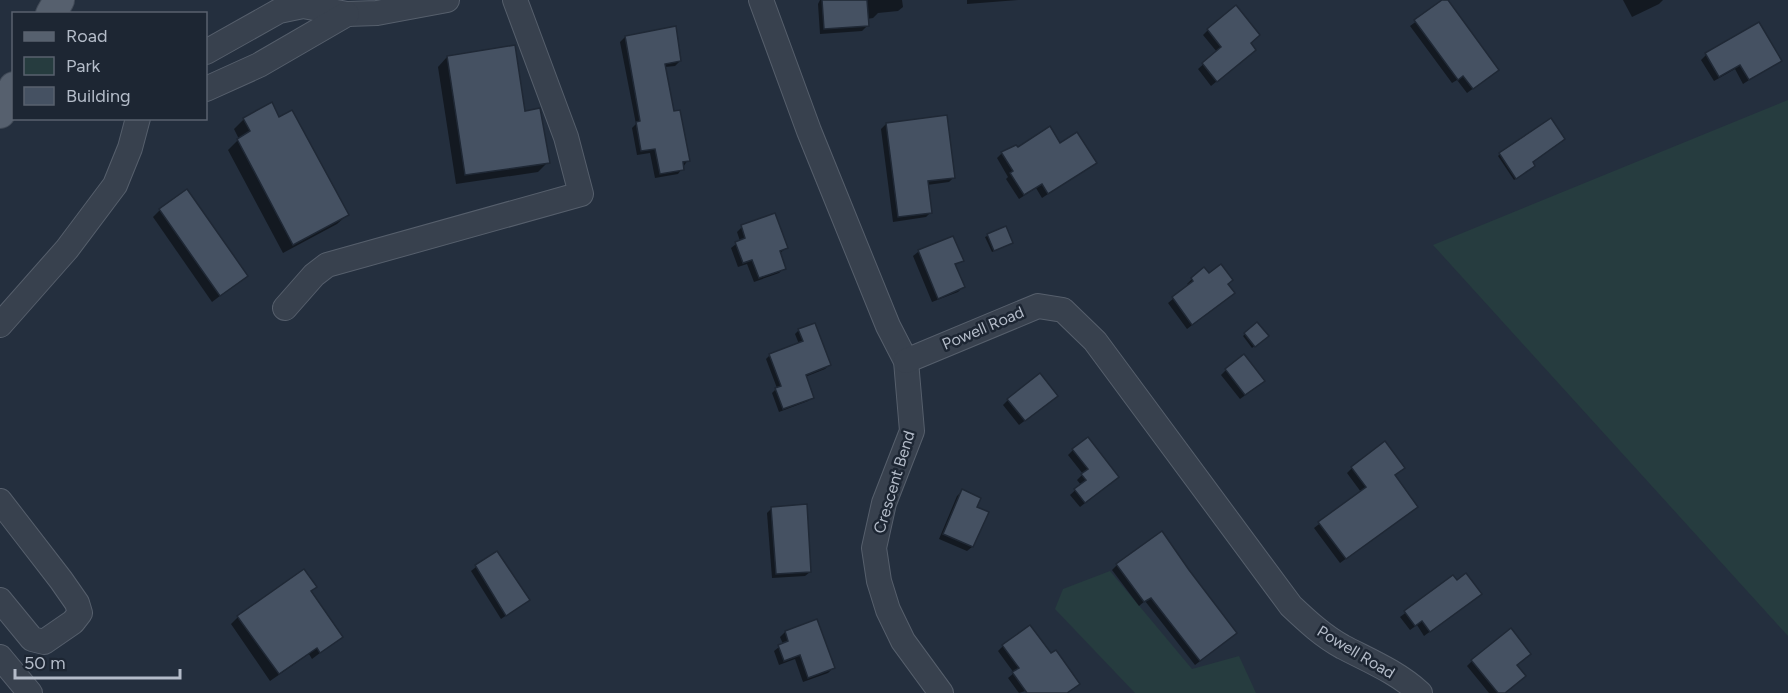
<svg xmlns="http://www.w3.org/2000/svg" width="1788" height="693" viewBox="0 0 1788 693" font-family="Figtree,sans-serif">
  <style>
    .green { fill: #263c3f }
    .shadow { fill: #0007 }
    .building { fill: #455162; stroke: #1f2835; stroke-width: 1.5 }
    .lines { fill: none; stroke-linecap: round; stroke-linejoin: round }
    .minor-casing { stroke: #565f6c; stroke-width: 26 }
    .major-casing { stroke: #414a57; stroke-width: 32 }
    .minor { stroke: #38414e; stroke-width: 24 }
    .major { stroke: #56606e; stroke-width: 30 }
    .labels { text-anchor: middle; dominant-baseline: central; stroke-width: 5; stroke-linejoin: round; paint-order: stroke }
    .street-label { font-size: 16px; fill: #b4bcc9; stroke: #1d2633 }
  </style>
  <rect width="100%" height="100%" fill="#242f3e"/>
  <g class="green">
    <path d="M1788 100V636L1433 245Z"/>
    <path d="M1110 571 1192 669 1239 656 1256 693H1135L1055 609 1063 589Z"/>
  </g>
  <g class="shadow">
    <path d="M820 0H902L903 7 898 11 878 13 873 18 867 19V26L862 31 820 34 818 4Z"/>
    <path d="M967 0H1018L967 4Z"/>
    <path d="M1445 0 1493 74 1467 93 1457 80 1452 83 1410 26Z"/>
    <path d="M1623 0H1663L1659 4 1632 17Z"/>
    <path d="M1208 30 1249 44V55L1211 86 1198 69 1217 52 1203 35Z"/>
    <path d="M625 37 680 61 675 66 665 67 673 113 688 160 678 174 655 178 650 153 637 155 632 128 636 124 620 42Z"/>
    <path d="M1706 55 1780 60 1743 84 1735 69 1714 81 1701 60Z"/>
    <path d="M447 57 523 112 548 162 538 172 456 184 438 67Z"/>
    <path d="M244 119H279L347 215 337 224 283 253 228 150 239 139 234 129Z"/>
    <path d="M886 124 954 177 949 182 927 185 931 212 926 217 893 222 881 129Z"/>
    <path d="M1060 145 1095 163 1042 198 1036 188 1019 199 1006 179 1008 177 997 158 1002 153 1016 147Z"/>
    <path d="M1500 154 1531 162V168L1514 180 1498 156Z"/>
    <path d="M160 210 246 276 212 302 153 217Z"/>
    <path d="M742 227 786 248 779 254 784 268 779 273 754 282 747 264 738 267 731 248 740 241 737 232Z"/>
    <path d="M1005 228 1010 244 992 252 985 237Z"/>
    <path d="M952 238 962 260 954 266 963 287 958 292 932 302 913 256 918 252Z"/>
    <path d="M1208 275 1227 284 1228 298 1187 329 1168 303 1189 286 1187 284 1192 279Z"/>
    <path d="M1257 324 1267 336 1252 348 1243 336Z"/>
    <path d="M799 330 829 365 825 369 805 377 812 397 808 401 779 412 772 393 777 388 766 359 770 355 799 344 795 334Z"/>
    <path d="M1226 370 1258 386 1240 399 1221 375Z"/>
    <path d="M1008 400 1051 401 1019 425 1003 405Z"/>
    <path d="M1073 450 1112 482 1080 507 1070 495 1081 485 1077 480 1083 474 1068 455Z"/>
    <path d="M1352 468 1393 476 1411 511 1340 563 1314 528 1361 492 1347 473Z"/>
    <path d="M962 491 975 508 987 513 972 547 967 551 939 539 957 496Z"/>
    <path d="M772 508 810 572 805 576 772 578 767 513Z"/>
    <path d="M1117 565 1230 638 1195 665 1145 601 1139 606 1112 570Z"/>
    <path d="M476 567 528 600 501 619 471 571Z"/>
    <path d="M1453 577 1475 598 1424 636 1417 625 1410 630 1400 617Z"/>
    <path d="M310 592 341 637 312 659 309 654 270 681 231 624 238 617Z"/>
    <path d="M816 621 833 668 828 673 803 682 795 659 779 665 774 651 783 644 780 637 785 632Z"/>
    <path d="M1003 646 1051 655 1069 693H1027L1025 691 1019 693 1008 678 1014 673 998 651Z"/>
    <path d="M1472 661 1515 665 1504 693H1489L1467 666Z"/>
  </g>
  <g class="building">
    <path d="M822 0H867L869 26 824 29Z"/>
    <path d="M1442 0H1448L1499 70 1473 89 1463 76 1458 80 1414 20Z"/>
    <path d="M1236 5 1260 35 1251 43 1256 50 1217 82 1202 63 1221 47 1207 29Z"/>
    <path d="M1759 22 1782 61 1749 80 1740 65 1719 77 1705 53Z"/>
    <path d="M676 26 681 61 665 64 674 111 680 110 690 161 683 162 684 170 660 174 655 149 641 151 636 122 640 121 625 36Z"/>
    <path d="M515 45 525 111 540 108 550 163 465 175 447 56Z"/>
    <path d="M272 102 279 117 292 110 349 215 293 245 237 139 250 131 243 118Z"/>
    <path d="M947 115 955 178 928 181 932 213 898 217 886 123Z"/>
    <path d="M1551 118 1565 139 1533 162 1535 166 1516 179 1499 153Z"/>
    <path d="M1050 126 1060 143 1077 132 1097 163 1048 194 1042 184 1024 195 1010 173 1013 171 1001 152 1016 145 1018 147Z"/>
    <path d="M187 189 248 276 220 296 159 209Z"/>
    <path d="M775 213 788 248 780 251 786 269 759 278 752 260 743 263 735 242 745 238 741 225Z"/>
    <path d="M1006 226 1013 243 994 251 987 234Z"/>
    <path d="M953 236 964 261 955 264 965 287 938 299 918 250Z"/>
    <path d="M1221 264 1233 280 1228 284 1235 293 1192 325 1172 297 1193 281 1191 278 1204 267 1209 273Z"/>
    <path d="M1257 322 1269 336 1255 347 1244 333Z"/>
    <path d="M815 323 831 365 806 375 814 398 783 409 775 388 781 386 769 354 803 341 798 329Z"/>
    <path d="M1244 354 1265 381 1245 395 1225 369Z"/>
    <path d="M1040 373 1058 396 1025 421 1007 399Z"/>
    <path d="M1088 437 1119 477 1085 503 1074 489 1086 480 1081 474 1088 469 1072 449Z"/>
    <path d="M1385 441 1405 468 1395 475 1418 507 1346 559 1318 522 1366 487 1351 467Z"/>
    <path d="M962 489 981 498 977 507 989 512 973 547 943 534Z"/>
    <path d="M807 504 811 572 776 574 771 507Z"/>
    <path d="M1162 531 1189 570 1237 633 1200 661 1151 598 1144 602 1116 564Z"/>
    <path d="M497 551 530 600 506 616 475 565Z"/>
    <path d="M304 569 317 587 311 591 343 637 320 653 317 648 279 674 237 616Z"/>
    <path d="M1466 573 1482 594 1430 632 1422 621 1415 626 1404 611 1453 575 1457 580Z"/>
    <path d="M817 619 835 668 808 678 800 655 784 661 778 645 788 641 785 631Z"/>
    <path d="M1030 625 1051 653 1056 650 1080 684 1067 693H1027L1012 672 1019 668 1002 645Z"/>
    <path d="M1511 628 1531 654 1517 665 1526 676 1505 693H1498L1471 660Z"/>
  </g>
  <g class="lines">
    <g class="minor-casing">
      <g id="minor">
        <path d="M761 0 809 131 888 326 906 361 912 431 884 503 874 548 879 581 888 610 903 641 941 693"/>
        <path d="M206 52 279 11 303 6 347 14 377 13 447 0"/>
        <path d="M206 89 259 65 347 14"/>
        <path d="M285 308 314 275 327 265 581 194 566 137 515 0"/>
        <path d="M0 325 67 249 115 185 130 148 138 118"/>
        <path d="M906 361 1038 306 1063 310 1095 341 1291 606C1308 622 1323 636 1343 647 1370 661 1397 672 1420 693"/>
        <path d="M0 501 61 580 77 603 80 613 73 622 44 642 32 639 0 600"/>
        <path d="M0 657 30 693"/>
      </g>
    </g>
    <g class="major-casing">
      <g id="major">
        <path d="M51 14 59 0"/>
        <path d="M0 113 14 87"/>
      </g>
    </g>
    <use href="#minor" class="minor"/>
    <use href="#major" class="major"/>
  </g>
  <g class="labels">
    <g class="street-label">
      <text transform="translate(983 328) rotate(-23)">Powell Road</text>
      <text transform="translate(894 482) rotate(-73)">Crescent Bend</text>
      <text transform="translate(1356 652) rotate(31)">Powell Road</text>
    </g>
  </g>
  <rect x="12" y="12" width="195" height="108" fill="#1d2633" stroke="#59626f" stroke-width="1.5"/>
  <rect x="24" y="32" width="30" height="9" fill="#56606e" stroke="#59626f" stroke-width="1.5"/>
  <text x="66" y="42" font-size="18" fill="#b4bcc9">Road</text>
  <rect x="24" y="57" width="30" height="18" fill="#263c3f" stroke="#59626f" stroke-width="1.5"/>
  <text x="66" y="72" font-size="18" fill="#b4bcc9">Park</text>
  <rect x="24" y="87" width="30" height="18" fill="#455162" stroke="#59626f" stroke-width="1.5"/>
  <text x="66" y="102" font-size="18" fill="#b4bcc9">Building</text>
  <path d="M15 669v9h165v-9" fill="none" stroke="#b4bcc9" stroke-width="3"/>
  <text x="24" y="669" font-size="18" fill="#b4bcc9" stroke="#1d2633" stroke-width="4.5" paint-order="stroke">50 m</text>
</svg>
